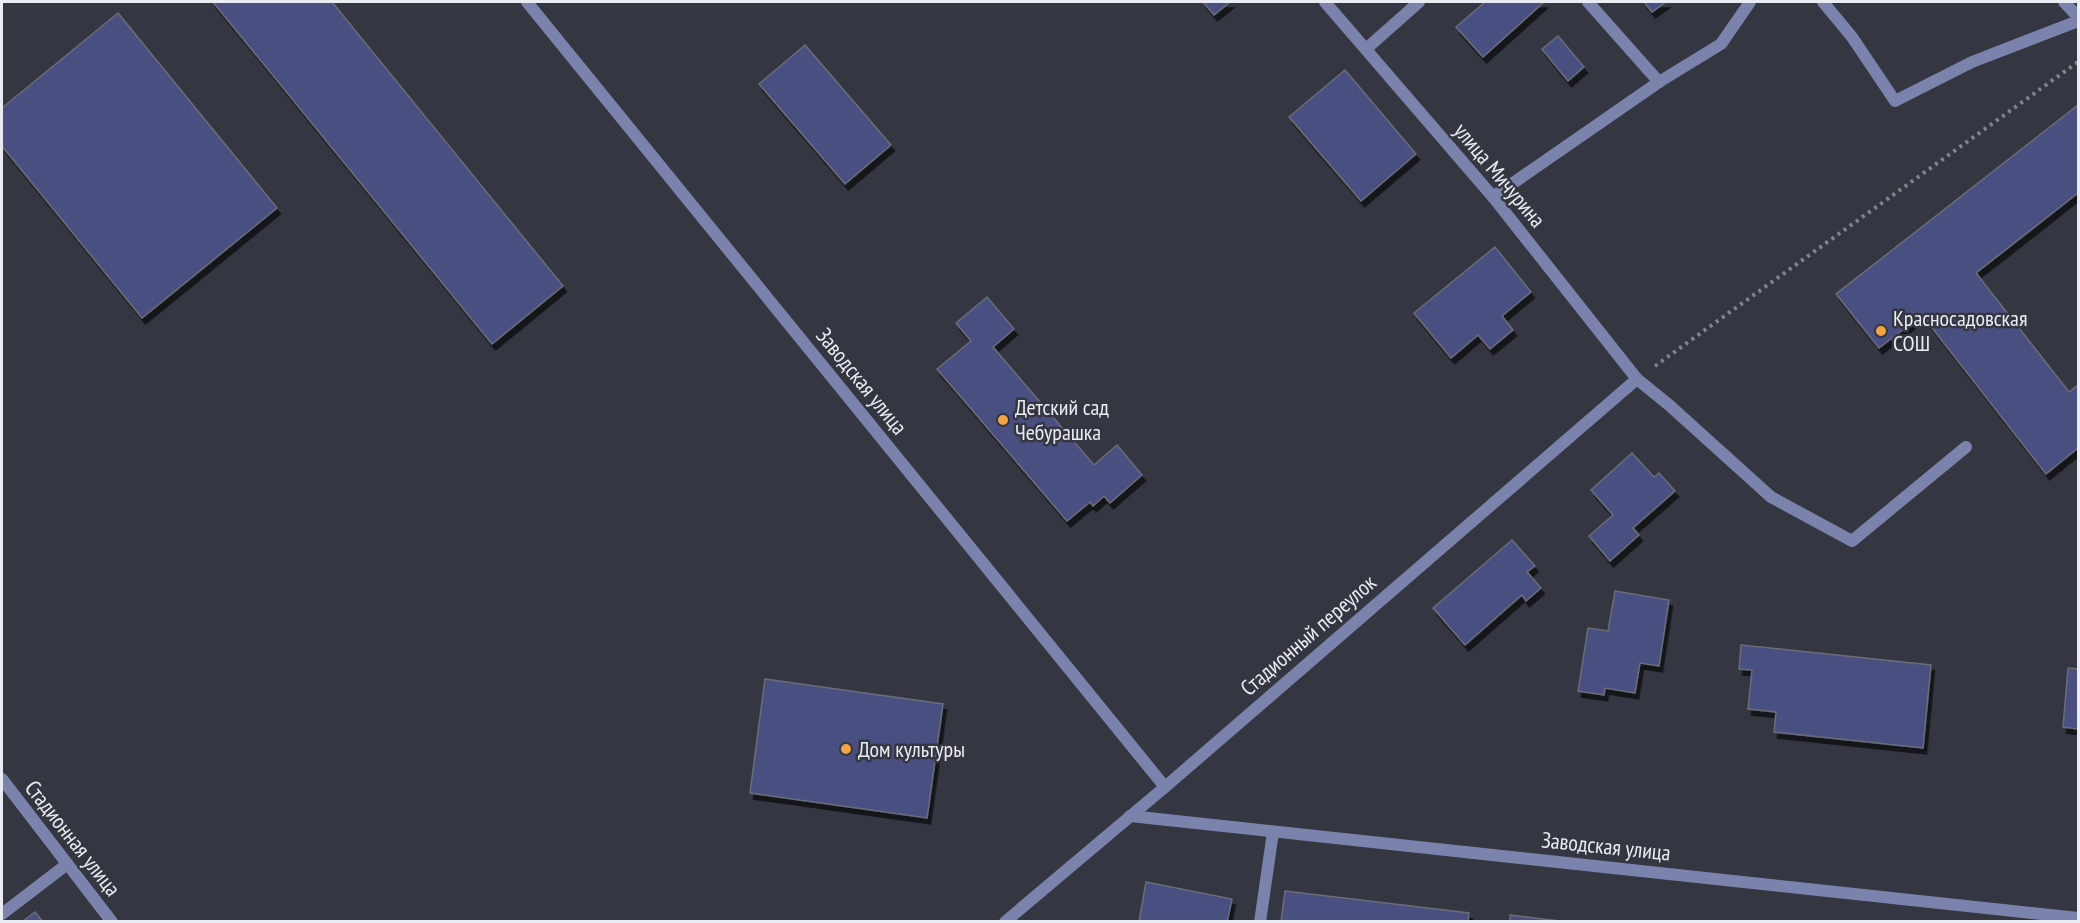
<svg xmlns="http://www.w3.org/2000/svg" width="2080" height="923" viewBox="0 0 2080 923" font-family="'PT Sans Narrow',sans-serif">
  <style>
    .building { fill: #495081; stroke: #6a6d79; stroke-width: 1.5; filter: url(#shadow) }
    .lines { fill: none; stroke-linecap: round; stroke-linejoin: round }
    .path { stroke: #82848d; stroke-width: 4; stroke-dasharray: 3 4.5; stroke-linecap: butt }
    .service { stroke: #7b82ab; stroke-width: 12 }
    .minor { stroke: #7b82ab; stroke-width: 12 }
    .poi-dot { fill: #f4a344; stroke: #343641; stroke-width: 2 }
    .labels { text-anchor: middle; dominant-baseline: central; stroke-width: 5; stroke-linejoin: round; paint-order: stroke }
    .street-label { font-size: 22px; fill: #eaecf3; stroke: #343641 }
    .poi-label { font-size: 22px; fill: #eaecf3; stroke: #343641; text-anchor: start }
  </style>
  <defs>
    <filter id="shadow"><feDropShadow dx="3.5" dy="6" stdDeviation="0" flood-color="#0009"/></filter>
  </defs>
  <rect width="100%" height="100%" fill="#343641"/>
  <g class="building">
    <path d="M213 2H332L563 286 492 344Z"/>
    <path d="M1203 2H1230L1214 15Z"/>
    <path d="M1485 2H1544L1483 57 1456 27Z"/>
    <path d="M1644 2H1666L1652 12Z"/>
    <path d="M118 13 277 208 142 318 2 146V108Z"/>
    <path d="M1558 36 1584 67 1568 81 1542 49Z"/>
    <path d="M805 45 891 145 845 184 759 84Z"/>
    <path d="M1345 70 1416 154 1361 201 1289 117Z"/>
    <path d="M2078 105V193L1976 273 2069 392 2078 385V448L2046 474 1922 315 1879 348 1836 294Z"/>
    <path d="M1495 247 1531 292 1502 316 1513 330 1490 349 1478 335 1451 358 1414 313Z"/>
    <path d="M987 297 1014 329 993 347 1094 465 1117 445 1142 475 1110 503 1104 496 1093 506 1090 502 1067 521 937 369 971 341 956 323Z"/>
    <path d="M1632 453 1654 477 1659 473 1675 491 1633 528 1639 535 1610 561 1589 536 1613 515 1591 490Z"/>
    <path d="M1512 540 1535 566 1527 572 1541 588 1526 601 1522 595 1465 645 1433 608Z"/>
    <path d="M1615 591 1669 600 1659 666 1640 663 1635 693 1605 688 1604 695 1578 691 1588 628 1608 631Z"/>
    <path d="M1741 645 1931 665 1923 748 1774 732 1776 712 1748 709 1752 670 1739 669Z"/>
    <path d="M2068 668 2078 669V729L2063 727Z"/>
    <path d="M765 679 943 704 927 818 750 793Z"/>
    <path d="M1146 882 1232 899 1227 922H1139Z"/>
    <path d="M1285 891 1469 913 1468 922H1281Z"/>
    <path d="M35 912 43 922H22Z"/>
    <path d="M1510 915 1568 922H1510Z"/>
  </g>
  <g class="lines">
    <path class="path" d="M1655 366 2078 62"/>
    <g class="service">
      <path d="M1366 49 1419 2"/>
      <path d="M1637 379 1669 405 1771 497 1852 541 1966 447"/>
      <path d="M1260 922 1273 832"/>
    </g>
    <g class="minor">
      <path d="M527 2 1165 787"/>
      <path d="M1588 2 1659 82"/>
      <path d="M1823 2 1852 37 1895 101 1972 62 2078 21"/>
      <path d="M2064 2 2078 17"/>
      <path d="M1493 197 1659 82 1721 44 1750 2"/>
      <path d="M2 779 112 922"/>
      <path d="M1130 816 2078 918"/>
      <path d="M2 914 66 865"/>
      <path d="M1005 922 1165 787 1637 379 1493 197 1325 2"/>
    </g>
  </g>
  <g class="poi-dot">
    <circle cx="1881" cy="331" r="6"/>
    <circle cx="1003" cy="420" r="6"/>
    <circle cx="846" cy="749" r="6"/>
  </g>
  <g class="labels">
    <g class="street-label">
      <text transform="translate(1500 175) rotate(50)">улица Мичурина</text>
      <text transform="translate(862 381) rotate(51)">Заводская улица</text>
      <text transform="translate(1308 635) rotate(-41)">Стадионный переулок</text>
      <text transform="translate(73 838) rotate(52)">Стадионная улица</text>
      <text transform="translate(1606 846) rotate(6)">Заводская улица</text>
    </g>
    <g class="poi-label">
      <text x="1893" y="318">Красносадовская<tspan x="1893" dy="25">СОШ</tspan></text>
      <text x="1015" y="407">Детский сад<tspan x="1015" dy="25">Чебурашка</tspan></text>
      <text x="858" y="749">Дом культуры</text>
    </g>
  </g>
  <rect width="2080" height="923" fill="none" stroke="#eaecf3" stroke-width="6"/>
</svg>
